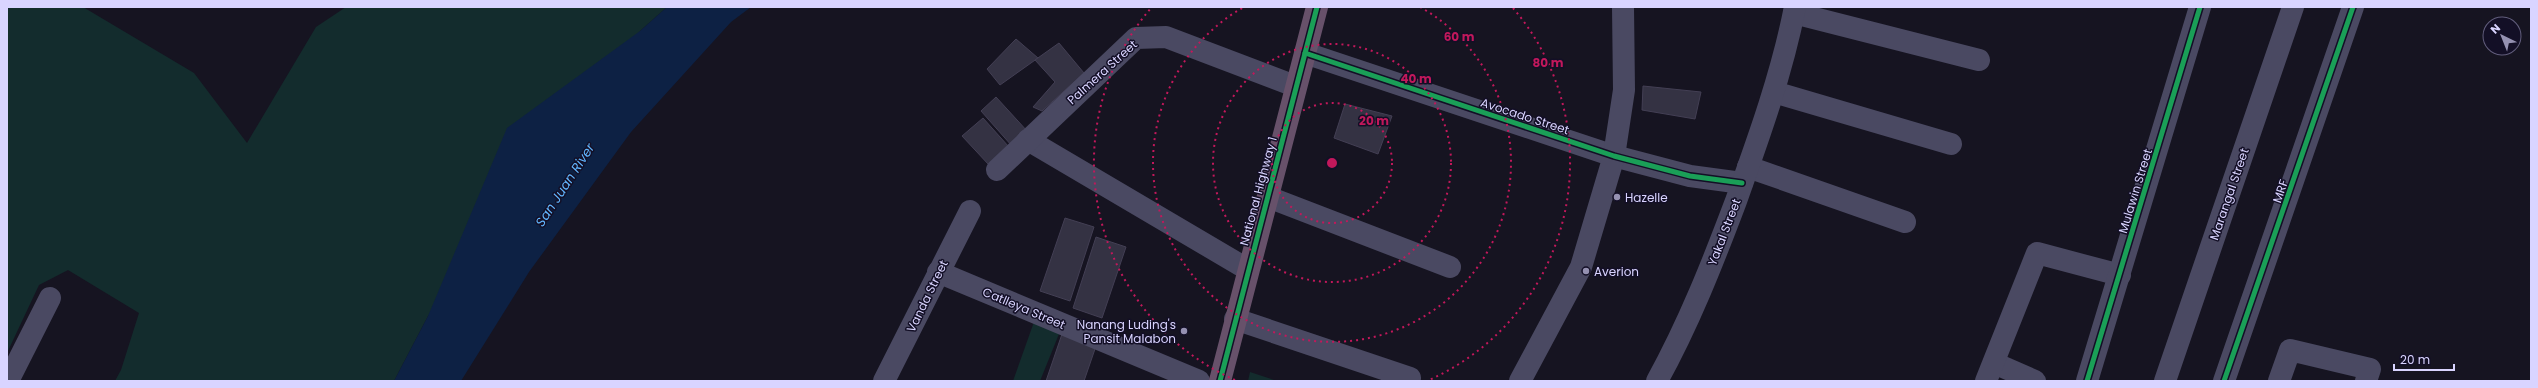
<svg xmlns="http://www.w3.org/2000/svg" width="2538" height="388" viewBox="0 0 2538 388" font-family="Poppins,sans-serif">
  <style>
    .green { fill: #132c2d }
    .water { fill: #0d2144 }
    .building { fill: #343243; stroke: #433f54 }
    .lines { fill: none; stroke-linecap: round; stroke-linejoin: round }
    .minor { stroke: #4a4962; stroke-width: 22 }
    .highway { stroke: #67516a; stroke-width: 22 }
    .cycleway-casing { stroke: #130f26; stroke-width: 8 }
    .cycleway { stroke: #1a9f57; stroke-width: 5 }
    .ring { fill: none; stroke: #c2185b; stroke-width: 2; stroke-dasharray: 2 4 }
    .poi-dot { fill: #9591b1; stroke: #130f26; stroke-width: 1.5 }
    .labels { text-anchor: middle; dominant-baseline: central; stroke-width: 3; stroke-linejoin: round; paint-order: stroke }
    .street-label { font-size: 12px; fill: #d9d4ff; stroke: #130f26 }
    .poi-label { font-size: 12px; fill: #d9d4ff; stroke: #130f26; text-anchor: start }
    .water-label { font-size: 13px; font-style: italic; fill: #62b6ff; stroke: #130f26 }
    .centre { fill: #c2185b; stroke: #130f26; stroke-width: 2 }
    .ring-label { font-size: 12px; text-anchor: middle; font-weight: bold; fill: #c2185b; stroke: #130f26; stroke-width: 3; stroke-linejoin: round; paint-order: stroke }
  </style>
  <rect width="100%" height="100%" fill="#161421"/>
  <g class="green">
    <path d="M7 7H83L194 73 247 143 316 27 346 7H667L640 31 428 316 394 381H115L121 370 139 313 68 270 39 285 7 353Z"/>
    <path d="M1035 319 1061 329 1040 381H1013Z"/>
    <path d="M1250 372 1277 381H1248Z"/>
  </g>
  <path class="water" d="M667 7H751L731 22 631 132 529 272 461 381H394L428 316 507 128 640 31Z"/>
  <g class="building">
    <path d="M1016 39 1038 58 1000 85 987 69Z"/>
    <path d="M1059 43 1084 73 1042 111 1033 107 1055 82 1035 60Z"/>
    <path d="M1643 86 1701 92 1695 119 1642 110Z"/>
    <path d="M996 97 1028 132 1012 146 981 111Z"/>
    <path d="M1345 104 1392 116 1378 154 1334 138Z"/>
    <path d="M983 118 1009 147 989 165 962 136Z"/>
    <path d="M1065 218 1094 227 1070 301 1040 291Z"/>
    <path d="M1096 237 1126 247 1102 318 1073 308Z"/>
    <path d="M1062 334 1096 346 1084 381H1046Z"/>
  </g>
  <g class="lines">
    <g class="minor">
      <path d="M1794 13 1979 60"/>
      <path d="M1305 53 1614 156 1690 176 1742 183"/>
      <path d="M1774 92 1951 144"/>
      <path d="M1028 140 1247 269"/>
      <path d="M1748 167 1905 222"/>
      <path d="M997 170 1136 38 1166 37 1295 86"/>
      <path d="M1268 197 1450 267"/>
      <path d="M938 272 1199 381"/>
      <path d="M1235 319 1410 378"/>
      <path d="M1994 363 2035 381"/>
      <path d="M8 381 50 298"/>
      <path d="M884 381 970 211"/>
      <path d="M1520 381 1581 267 1614 156 1624 90 1623 7"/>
      <path d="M1657 381C1689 323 1713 262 1736 201 1759 137 1782 73 1795 7"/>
      <path d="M1986 381 2037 253 2120 275"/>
      <path d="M2087 381 2200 7"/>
      <path d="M2165 381 2293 7"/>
      <path d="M2224 381 2353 7"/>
      <path d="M2279 381 2290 350 2370 369 2366 381"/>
    </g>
    <path class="highway" d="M1220 381 1317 7"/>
    <g class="cycleway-casing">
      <g id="cycleway">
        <path d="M1305 53 1614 156 1690 176 1742 183"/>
        <path d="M1220 381 1317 7"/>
        <path d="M2087 381 2200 7"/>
        <path d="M2224 381 2353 7"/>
      </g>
    </g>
    <use href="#cycleway" class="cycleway"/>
  </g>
  <g class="ring">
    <circle cx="1332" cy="163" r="60"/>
    <circle cx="1332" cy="163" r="119"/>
    <path d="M1420 7A179 179 0 1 1 1244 7"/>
    <path d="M1235 380A238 238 0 0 1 1151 8M1513 8A238 238 0 0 1 1429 380"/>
  </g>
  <g class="poi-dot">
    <circle cx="1617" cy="197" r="4"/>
    <circle cx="1586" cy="271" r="4"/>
    <circle cx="1184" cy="331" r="4"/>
  </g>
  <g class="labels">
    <g class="street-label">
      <text transform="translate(1102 72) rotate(-42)">Palmera Street</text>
      <text transform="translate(1525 116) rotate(18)">Avocado Street</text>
      <text transform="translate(1258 191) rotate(-75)">National Highway 1</text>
      <text transform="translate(2135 191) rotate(-73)">Mulawin Street</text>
      <text transform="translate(2280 191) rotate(-71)">MRF</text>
      <text transform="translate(2229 194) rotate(-71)">Marangal Street</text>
      <text transform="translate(1724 232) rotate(-69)">Yakal Street</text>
      <text transform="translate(927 296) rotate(-64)">Vanda Street</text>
      <text transform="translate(1024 308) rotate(23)">Catlleya Street</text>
    </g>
    <g class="poi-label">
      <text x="1625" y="197">Hazelle</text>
      <text x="1594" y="271">Averion</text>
      <text x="1176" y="324" text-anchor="end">Nanang Luding's<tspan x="1176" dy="14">Pansit Malabon</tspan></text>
    </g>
    <g class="water-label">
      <text transform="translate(565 185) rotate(-57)">San Juan River</text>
    </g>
  </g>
  <circle cx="1332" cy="163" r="6" class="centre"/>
  <g class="ring-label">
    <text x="1459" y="41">60 m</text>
    <text x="1548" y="67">80 m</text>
    <text x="1416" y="83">40 m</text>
    <text x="1374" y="125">20 m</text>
  </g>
  <rect width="2538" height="388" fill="none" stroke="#d9d4ff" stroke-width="16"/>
  <g transform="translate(2502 36) rotate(317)"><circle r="19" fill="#130f26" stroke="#625e7d"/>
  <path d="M0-3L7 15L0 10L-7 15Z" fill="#9591b1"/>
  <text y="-6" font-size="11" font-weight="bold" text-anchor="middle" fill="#d9d4ff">N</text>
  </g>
  <path d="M2394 364v6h60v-6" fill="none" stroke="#d9d4ff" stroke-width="2"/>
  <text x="2400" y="364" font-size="12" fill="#d9d4ff" stroke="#130f26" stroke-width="3" paint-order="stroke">20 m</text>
</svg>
